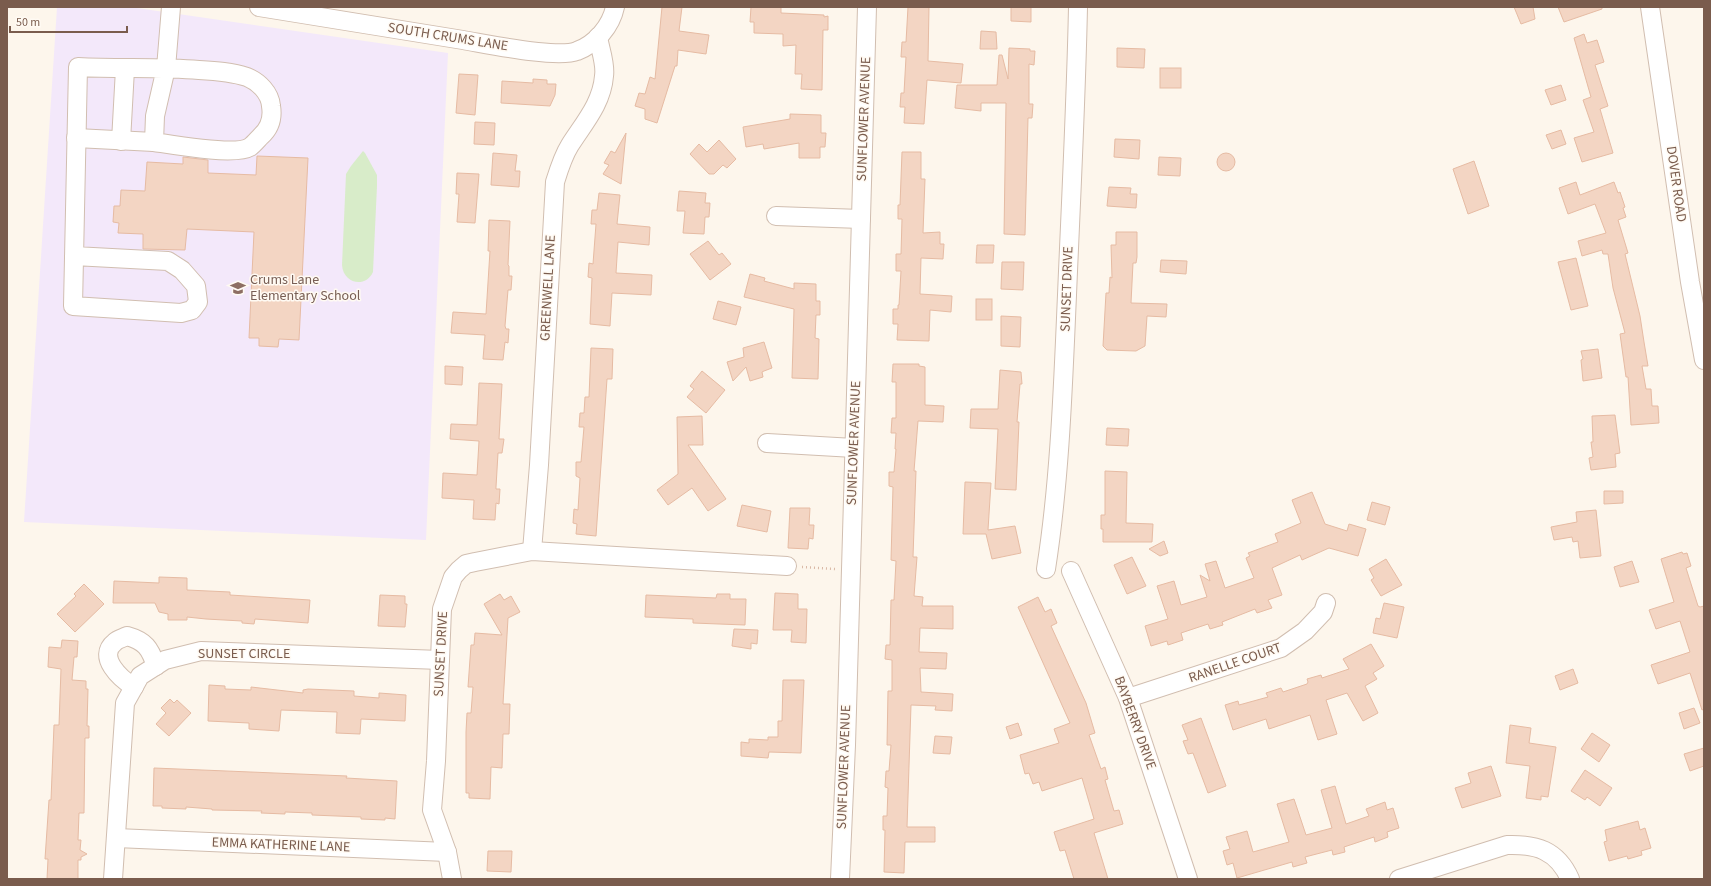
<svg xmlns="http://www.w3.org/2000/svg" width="1711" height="886" viewBox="0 0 1711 886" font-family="'Source Sans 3',sans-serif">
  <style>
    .education { fill: #f3e8fa }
    .green { fill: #d8ecc9 }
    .building { fill: #f3d5c3; stroke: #e6bba3 }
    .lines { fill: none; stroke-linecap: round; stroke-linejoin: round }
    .minor-casing { stroke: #d1beb0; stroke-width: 20 }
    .path { stroke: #d9b8a5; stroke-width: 2.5; stroke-dasharray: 1 3; stroke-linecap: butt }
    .minor { stroke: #fff; stroke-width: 18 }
    .labels { text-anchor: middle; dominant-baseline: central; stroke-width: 3; stroke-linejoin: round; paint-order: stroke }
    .street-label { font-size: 14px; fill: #7a5c4d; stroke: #fffaf3 }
    .education-label { font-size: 14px; fill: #785e54; stroke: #fffaf3; text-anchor: start }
  </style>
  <rect width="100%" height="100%" fill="#fdf6ec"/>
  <path class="education" d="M57 7H130L448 53 426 540 24 522Z"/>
  <path class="green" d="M363 151 365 153 377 175V186L373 272C365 289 343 283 342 265L346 174 351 166Z"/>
  <g class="building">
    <path d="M662 7H682L679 31 709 35 706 54 678 50 677 66H675L657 123 645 119V109L635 106 639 93 645 94 650 77 655 79Z"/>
    <path d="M751 7H781V13L824 15V17L828 16V30H823L822 90 801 89 802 74H795L796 45 783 46V34L754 33V22H750Z"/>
    <path d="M908 7H929L928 61 963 64 961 83 927 80 924 124 904 123 905 107H900L901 93H904L906 57H901L902 42H906Z"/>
    <path d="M1011 7H1031V22L1011 21Z"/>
    <path d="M1514 7H1533L1535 19 1521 24Z"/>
    <path d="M1558 7H1602V9L1564 22Z"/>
    <path d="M981 31 996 32 997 49H980Z"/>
    <path d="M1584 34 1587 43 1597 40 1604 62 1595 65 1608 106 1600 109 1613 153 1582 162 1574 138 1594 132 1583 100 1591 97 1574 38Z"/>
    <path d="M1009 48 1030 49V51H1035L1034 65 1029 64V104H1033L1032 118H1028L1025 235 1004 234 1006 103H981V111L955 108 957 85H997L999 55H1002L1008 79Z"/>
    <path d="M1117 48 1145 49 1144 68 1117 67Z"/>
    <rect x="1160" y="68" width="21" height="20"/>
    <path d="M459 74 478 75 475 115 456 113Z"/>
    <path d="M533 79 547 80V84H556L555 95 550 106 501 103 502 81 533 83Z"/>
    <path d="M1561 85 1566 100 1551 105 1545 90Z"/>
    <path d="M790 114 821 115V133H826L825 147H820V158H799V143L764 149 763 144 746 147 743 127 790 119Z"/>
    <path d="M475 122 495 123 494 145 474 144Z"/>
    <path d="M1561 130 1566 144 1552 149 1546 135Z"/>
    <path d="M626 133 621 184 603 174 609 165 604 163 611 151 615 153Z"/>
    <path d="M1115 139 1140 140 1139 159 1114 157Z"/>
    <path d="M719 140 736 159 727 168 723 165 714 174H709L690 154 699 144 707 152Z"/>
    <path d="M902 152H921V179H925L923 233 940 232V244H944L943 259 921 258 920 294 952 296 951 312 930 310 929 341 897 340 898 324H893V309H898V305H899L901 271H896V254H901L902 219H898V205H900Z"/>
    <path d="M493 153 517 155 515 171H520L519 187 491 185Z"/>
    <circle cx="1226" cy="162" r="9"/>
    <path d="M257 156 308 158 299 340 279 339 278 347 259 346V338H249L254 232 187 229 185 250 143 249V234L118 233 119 223 113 222 114 206H120L121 190 145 191 147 162 183 164V157L208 160V173L256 175Z"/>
    <path d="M1159 157 1181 158 1180 176 1158 175Z"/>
    <path d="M1474 161 1489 206 1468 214 1453 169Z"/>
    <path d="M457 173 479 174 475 223 457 222 459 194H456Z"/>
    <path d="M1576 182 1580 195 1614 182 1618 193 1620 192 1625 207 1623 208 1626 217 1618 220 1628 253 1625 254 1640 316 1644 342 1648 366H1642L1646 389H1651L1652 406H1658L1659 423 1631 425 1628 377H1626L1620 334 1625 333 1613 288 1608 254H1603L1602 250 1582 256 1578 241 1606 233 1595 204 1568 214 1559 188Z"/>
    <path d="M1109 187 1131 188 1130 194H1137L1136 208 1107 206Z"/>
    <path d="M679 191 706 193 705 203H710L709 217H705L704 234 683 233 685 211H677Z"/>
    <path d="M599 193 620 195 617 224 650 227 649 245 618 242 616 273 652 275 651 295 612 293 610 326 590 324 592 278 588 277 589 263 593 264 596 224H591L592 210H597Z"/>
    <path d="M489 220 510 221 508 265 509 266V276H512L511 290H508L505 326 506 329H509L508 343 505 342 503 360 483 359 485 335 451 333 453 312 486 314 490 251H488Z"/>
    <path d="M1116 232H1137V257L1136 263H1133L1131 303 1167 304 1166 317 1147 316 1145 346 1136 351 1107 350 1103 346 1106 293H1109L1110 277 1112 278 1111 245H1116Z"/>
    <path d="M708 241 719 255 722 253 731 264 710 280 690 254Z"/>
    <path d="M977 245H994L993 263H976Z"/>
    <path d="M1576 258 1588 306 1571 310 1558 262Z"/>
    <path d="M1161 260 1187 261 1186 274 1160 272Z"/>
    <path d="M1002 262H1024L1023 290 1001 289Z"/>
    <path d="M750 274 765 278 764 281 794 289V283L816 284V301H820V315H816L815 338 819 339 818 379 792 378 794 309 744 297Z"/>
    <rect x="976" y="299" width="16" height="21"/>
    <path d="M718 301 741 307 736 325 713 319Z"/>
    <path d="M1001 316 1021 317 1020 347 1001 346Z"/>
    <path d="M764 342 772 368 764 371 762 372 763 377 750 381 746 367 733 381 727 362 744 357 743 348Z"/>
    <path d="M591 348 613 349 612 379H607L596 536 576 534 577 524 573 523 574 509 578 510 580 478 576 476V462H581L584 427H579L580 413H584L585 397H589Z"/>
    <path d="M1598 349 1602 378 1583 381 1581 360 1583 359 1581 351Z"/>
    <path d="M893 364H919V366L925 367V405L944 406 943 422 918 421 914 471H916L913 557H917L914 596 923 597 922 606H953V629L920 628 919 652 947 653 946 669 920 668 921 692 953 694 952 711 935 710 936 706 911 705 907 827H935V842H905L904 873 884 872 885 830H883V816H887L888 788 885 787 886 771H889L891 745H887L888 691H892V660L885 659 886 645H890L891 600H894L896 561 891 560 893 487 889 486V472H894L896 449H895L896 433H891L892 418H896V382H892Z"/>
    <path d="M445 366 463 367 462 385 445 384Z"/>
    <path d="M1000 370 1021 372 1022 384H1020L1017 422H1019L1016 490 995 489 998 429 970 428 971 409H998Z"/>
    <path d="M702 371 725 390 706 413 687 397 694 389 690 386Z"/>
    <path d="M479 383 502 384 499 439H504L502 453H498L496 487V489H500L499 504 496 503 495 520 473 519 474 500 442 498 443 473 477 475 479 441 450 439 451 424 477 425Z"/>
    <path d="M1615 415 1620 453 1615 454 1616 467 1591 470 1589 458 1593 457 1591 442H1593L1592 416Z"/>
    <path d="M702 416 703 445H688L726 499 708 511 692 488 668 505 657 490 678 474 677 417Z"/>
    <path d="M1107 428 1129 429 1128 446 1106 445Z"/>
    <path d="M1105 471 1127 472 1126 523 1153 524 1152 542H1103V529H1101V515H1105Z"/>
    <path d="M965 482 991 483 988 530 1015 526 1021 553 992 559 986 534H963Z"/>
    <path d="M1604 491H1623V503L1604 504Z"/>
    <path d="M1312 492 1325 524 1347 531 1349 524 1366 529 1358 556 1329 548 1302 560 1300 555 1272 568 1282 595 1268 600 1272 608 1257 613 1255 609 1222 622 1223 625 1210 629 1208 624 1181 633 1183 640 1168 645 1167 641 1151 646 1145 626 1168 619 1157 586 1174 581 1181 605 1207 597 1200 575 1210 581 1205 564 1216 561 1225 588 1254 578 1246 558 1250 556 1248 553 1278 542 1275 534 1301 523 1292 500Z"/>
    <path d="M1372 502 1390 507 1385 525 1367 520Z"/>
    <path d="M742 505 771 511 767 532 737 526Z"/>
    <path d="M790 508H810L809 525H814L813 539 809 538 808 549 788 548Z"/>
    <path d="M1596 510 1601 556 1580 558 1578 541 1573 542 1572 537 1554 540 1551 527 1577 522 1576 512Z"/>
    <path d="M1164 541 1168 553 1160 556 1149 549Z"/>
    <path d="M1682 552 1683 554 1687 553 1691 566 1686 568 1698 606 1700 607 1704 606V709L1702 710 1690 673 1658 684 1651 665 1690 652 1680 621 1656 629 1649 610 1674 602 1661 559Z"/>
    <path d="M1132 557 1146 586 1127 594 1114 565Z"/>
    <path d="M1386 559 1402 585 1381 596 1371 580 1374 578 1369 569Z"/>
    <path d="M1632 561 1639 582 1620 587 1614 567Z"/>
    <path d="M159 577 187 578V590L230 592V595L310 600 308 623 255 619 254 624 242 623V621L206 619 187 617V620H168V614L159 612 155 603H113L114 581 159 583Z"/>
    <path d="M84 584 104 604 75 632 57 614 76 596 74 594Z"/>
    <path d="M775 593 798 594V609H807L806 643 791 642 792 630H773Z"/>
    <path d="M500 594 504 600 511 596 520 612 508 618 503 704H510L509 734H503L502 768 491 767 490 799 469 798V793H466V732L467 713H471L473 687H468L471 645H474L475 633 502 635 484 604Z"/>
    <path d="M717 594H730V599H746L745 625 693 623V619L645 617 646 595 716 598Z"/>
    <path d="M380 595 405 596V604H407L405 627 378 626Z"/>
    <path d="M1038 597 1045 612 1051 609 1057 623 1051 626 1086 703 1095 733 1089 735 1101 769 1105 767 1108 779 1105 780 1114 811 1119 810 1123 824 1094 833 1108 879H1074L1065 850 1060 851 1054 832 1094 819 1082 778 1042 791 1039 782 1033 784 1029 773 1025 774 1020 755 1059 743 1054 729 1070 723 1018 607Z"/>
    <path d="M1384 603 1404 607 1397 638 1373 633 1376 618 1380 619Z"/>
    <path d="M734 629 758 630 757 644 751 643V649L732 646Z"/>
    <path d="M62 640 78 641 77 657H74L72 680 86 681V689H88L87 726H89V738H85L84 813H79L78 840H81L80 850 87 854 81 857V860H78V879H47L48 859H45L49 800H51L54 725H59L61 669 48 667 49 647 61 648Z"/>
    <path d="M1371 644 1384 666 1373 673 1377 679 1365 686 1378 713 1363 721 1347 693 1326 700 1337 734 1318 740 1310 715 1269 729 1266 719 1233 730 1225 705 1238 701 1239 705 1268 697 1266 693 1281 688 1283 692 1307 684 1308 682 1307 679 1321 675 1322 678 1349 669 1343 659Z"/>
    <path d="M1573 669 1578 683 1560 690 1555 676Z"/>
    <path d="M783 680H804L801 753 769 752 768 758 741 756V742L749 743V739L768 740V737H778V721H782Z"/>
    <path d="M209 685 225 686V689L251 690V687L303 693V690L308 689 354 691V696L379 698V693L406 695 405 721 361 719 360 734 336 733 337 712 281 710 279 731 249 729V723L208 721Z"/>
    <path d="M170 699 174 703 177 700 191 713 169 736 156 724 166 713 161 708Z"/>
    <path d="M1694 708 1700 723 1684 729 1679 713Z"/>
    <path d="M1201 718 1226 786 1208 793 1193 753 1188 754 1183 741 1188 740 1182 725Z"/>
    <path d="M1018 723 1022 735 1010 739 1006 727Z"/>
    <path d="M1510 725 1531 728 1529 743 1556 747 1548 797 1541 796V800L1526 798 1530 766 1506 763Z"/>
    <path d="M1592 733 1610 745 1599 762 1581 749Z"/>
    <path d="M935 736 952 737 950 754 933 753Z"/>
    <path d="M1704 748V766L1690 771 1684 754Z"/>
    <path d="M1491 766 1501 796 1462 808 1455 788 1471 783 1468 773Z"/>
    <path d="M154 768 347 776 346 778 397 781 395 819 385 818V820L361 819V817L312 815V813L285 812V814L261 813 262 811 212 810V809L186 807V809L162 808V806H153Z"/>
    <path d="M1585 770 1612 788 1600 806 1587 797 1585 800 1571 791Z"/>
    <path d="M1335 786 1346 824 1369 816 1366 809 1385 802 1387 810 1393 808 1399 828 1387 832 1388 837 1375 842 1374 837 1344 847 1345 852 1333 855 1332 850 1305 857 1307 863 1293 867 1292 862 1237 878 1233 863 1227 865 1223 851 1230 849 1226 837 1247 831 1253 852 1289 842 1277 804 1294 799 1306 835 1332 828 1321 790Z"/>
    <path d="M1638 821 1640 830 1645 828 1651 848 1641 851 1642 855 1628 859 1627 856 1609 861 1604 842 1607 841 1605 830Z"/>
    <path d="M488 851H512L511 872 487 871Z"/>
  </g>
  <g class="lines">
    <g class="minor-casing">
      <g id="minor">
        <path d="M259 7C327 18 395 29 463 40 487 44 557 59 577 51 596 44 611 26 615 7"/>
        <path d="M1650 7 1690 282 1704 360"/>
        <path d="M76 138 154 142"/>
        <path d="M121 141 125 69"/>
        <path d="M776 216 861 219"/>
        <path d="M74 256 168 261 182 270 196 286 198 302 192 310 181 313 73 306 78 67C118 69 159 67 199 70 216 71 232 72 247 77 259 82 270 93 271 106 273 118 270 128 261 136 258 139 254 144 250 147 235 156 174 145 154 142L155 116 166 68 171 7"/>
        <path d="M767 443 854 448"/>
        <path d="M532 551 539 465 555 182C559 169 563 156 570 145 584 123 602 103 604 76 606 64 600 49 598 37"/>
        <path d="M1046 569C1060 479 1063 386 1067 295 1071 199 1076 103 1078 7"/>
        <path d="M1071 571 1128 698 1188 879"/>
        <path d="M134 687C121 679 96 657 115 642 118 639 123 638 127 636 145 641 150 648 156 666"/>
        <path d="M1128 698 1281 648 1305 631 1323 612 1326 603"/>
        <path d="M116 838 447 852"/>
        <path d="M113 879 125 703 140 676 165 660 201 651 440 660"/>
        <path d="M452 879 447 852 432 810 436 761 442 609 453 577 459 570 466 564 475 562 532 551 787 566"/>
        <path d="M840 879 846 745 867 7"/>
        <path d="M1399 879 1507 845C1536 844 1557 850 1570 879"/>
      </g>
    </g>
    <path class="path" d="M802 567 835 569"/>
    <use href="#minor" class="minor"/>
  </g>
  <defs>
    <g id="school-bare" transform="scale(1.2)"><path d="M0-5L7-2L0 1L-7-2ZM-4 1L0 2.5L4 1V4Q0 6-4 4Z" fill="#8d6e63" stroke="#fffaf3" stroke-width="2.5" paint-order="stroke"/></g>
  </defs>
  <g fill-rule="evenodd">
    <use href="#school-bare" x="238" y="288"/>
  </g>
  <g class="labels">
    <g class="street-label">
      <text transform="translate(448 37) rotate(9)">SOUTH CRUMS LANE</text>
      <text transform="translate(864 119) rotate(-88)">SUNFLOWER AVENUE</text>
      <text transform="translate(1676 184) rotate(82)">DOVER ROAD</text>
      <text transform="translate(548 288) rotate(-87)">GREENWELL LANE</text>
      <text transform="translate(1067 289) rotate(-88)">SUNSET DRIVE</text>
      <text transform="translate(854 443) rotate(-88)">SUNFLOWER AVENUE</text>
      <text x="244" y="654">SUNSET CIRCLE</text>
      <text transform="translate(441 654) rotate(-87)">SUNSET DRIVE</text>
      <text transform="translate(1235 663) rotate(-19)">RANELLE COURT</text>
      <text transform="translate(1135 723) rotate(70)">BAYBERRY DRIVE</text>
      <text transform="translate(844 767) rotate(-88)">SUNFLOWER AVENUE</text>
      <text transform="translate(281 845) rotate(2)">EMMA KATHERINE LANE</text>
    </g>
    <g class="education-label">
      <text x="250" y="280">Crums Lane<tspan x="250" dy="16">Elementary School</tspan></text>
    </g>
  </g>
  <rect width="1711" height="886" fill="none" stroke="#7a5c4d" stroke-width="16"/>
  <path d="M10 26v6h117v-6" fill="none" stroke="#7a5c4d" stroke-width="2"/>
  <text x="16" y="26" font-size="12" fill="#7a5c4d" stroke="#fffaf3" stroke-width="3" paint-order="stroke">50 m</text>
</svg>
